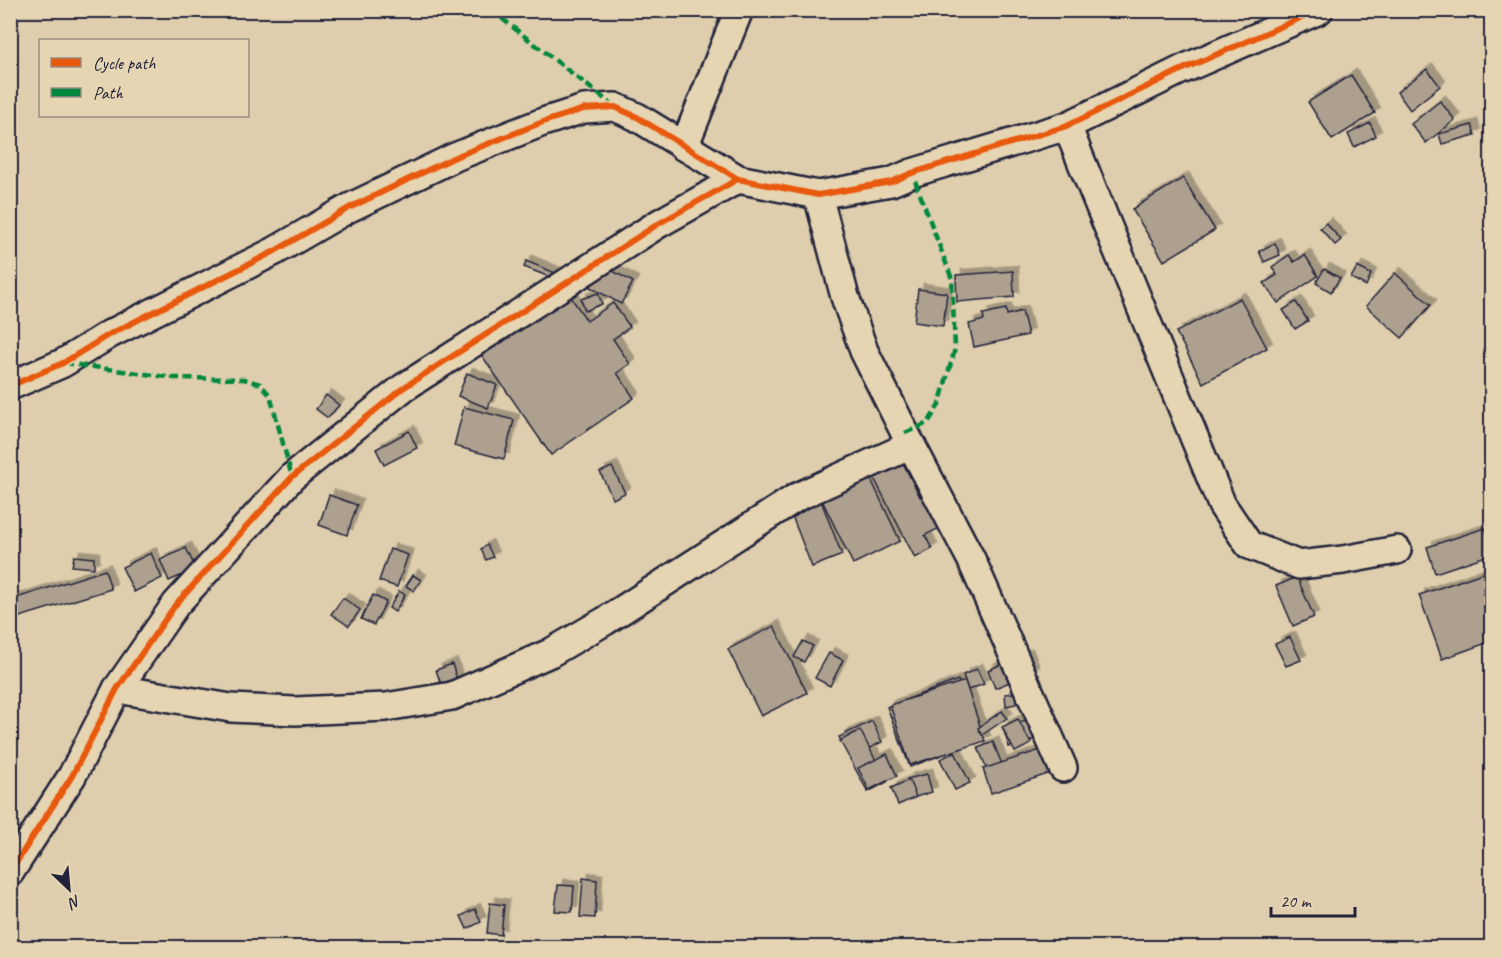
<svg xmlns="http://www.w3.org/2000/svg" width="1502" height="958" viewBox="0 0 1502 958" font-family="Caveat,sans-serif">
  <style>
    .building { fill: #ada08f; stroke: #22223b; stroke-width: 1.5; filter: url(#shadow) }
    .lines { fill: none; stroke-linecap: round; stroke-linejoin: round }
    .minor-casing { stroke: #22223b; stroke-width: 32 }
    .minor { stroke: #e6d5b2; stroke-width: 27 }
    .quiet { stroke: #00873e; stroke-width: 4.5; stroke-dasharray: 9 4.5; stroke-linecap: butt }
    .cycleway-casing { stroke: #e6d5b2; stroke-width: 10 }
    .cycleway { stroke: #e8590c; stroke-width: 6 }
  </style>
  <defs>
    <filter id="shadow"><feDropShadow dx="5.5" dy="-5.5" stdDeviation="0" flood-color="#0004"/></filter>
  </defs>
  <rect width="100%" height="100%" fill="#decead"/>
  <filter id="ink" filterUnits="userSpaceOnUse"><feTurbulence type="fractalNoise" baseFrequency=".0167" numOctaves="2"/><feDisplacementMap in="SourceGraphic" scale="12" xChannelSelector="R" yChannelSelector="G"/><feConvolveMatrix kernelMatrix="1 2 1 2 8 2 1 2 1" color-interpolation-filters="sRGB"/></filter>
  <g filter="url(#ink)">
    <g class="building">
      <path d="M1427 69 1440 86 1410 110 1397 92Z"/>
      <path d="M1351 75 1375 113 1332 140 1308 102Z"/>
      <path d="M1440 101 1455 120 1426 143 1411 124Z"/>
      <path d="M1370 123 1376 136 1354 147 1348 134Z"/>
      <path d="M1472 125 1475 135 1442 144 1439 134Z"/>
      <path d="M1183 178 1215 230 1164 261 1132 209Z"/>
      <path d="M1326 223 1341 240 1335 245 1320 228Z"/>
      <path d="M1275 243 1280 255 1264 262 1259 251Z"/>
      <path d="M1289 255 1294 262 1305 255 1318 276 1278 303 1264 283 1277 275 1272 267Z"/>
      <path d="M526 261 563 276 560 281 524 267Z"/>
      <path d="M602 265 633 282 621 304 590 287Z"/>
      <path d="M1357 267 1371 274 1366 286 1351 278Z"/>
      <path d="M1324 269 1340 278 1331 292 1316 283Z"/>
      <path d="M1013 271 1014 297 957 302 956 275Z"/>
      <path d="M1395 273 1431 305 1402 338 1366 306Z"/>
      <path d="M918 289 947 293 943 326 914 322Z"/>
      <path d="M566 290 587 321 613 303 630 327 613 339 630 364 617 373 634 398 551 455 478 350Z"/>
      <path d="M598 293 602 304 585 311 581 299Z"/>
      <path d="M1240 298 1267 348 1203 383 1176 332Z"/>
      <path d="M1296 302 1308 321 1295 329 1283 310Z"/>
      <path d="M1006 309 1007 315 1022 311 1028 335 974 347 969 324 984 320 983 314Z"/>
      <path d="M467 373 497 385 488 408 458 396Z"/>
      <path d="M326 395 339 405 328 418 316 409Z"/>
      <path d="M464 407 514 420 504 459 454 446Z"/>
      <path d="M409 431 417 448 384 465 376 449Z"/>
      <path d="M902 461 920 497 931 491 948 524 925 535 932 549 915 558 873 476Z"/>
      <path d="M612 467 625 493 613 499 600 472Z"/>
      <path d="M868 473 900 541 853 564 820 496Z"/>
      <path d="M329 495 357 505 347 535 319 525Z"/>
      <path d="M820 498 842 555 812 567 790 511Z"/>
      <path d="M1485 528 1492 547V554L1435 573 1427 547Z"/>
      <path d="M487 545 493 557 486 560 481 549Z"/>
      <path d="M186 548 196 569 169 581 160 560Z"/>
      <path d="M390 549 408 555 397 587 379 581Z"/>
      <path d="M151 553 162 578 134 592 122 567Z"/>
      <path d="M74 556 94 558V568L72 566Z"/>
      <path d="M105 570 111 589 10 620V600Z"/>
      <path d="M1488 571 1492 579V641L1442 659 1419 595Z"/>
      <path d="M413 575 421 580 414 591 406 586Z"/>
      <path d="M1297 577 1314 617 1293 626 1276 586Z"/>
      <path d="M399 591 405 595 395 612 389 608Z"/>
      <path d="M373 595 386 602 374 625 361 619Z"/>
      <path d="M343 598 360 610 349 626 331 614Z"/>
      <path d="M774 626 807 693 761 716 728 649Z"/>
      <path d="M1290 637 1301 660 1286 666 1275 644Z"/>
      <path d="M803 641 813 646 804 662 794 657Z"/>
      <path d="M829 653 843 660 830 686 815 678Z"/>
      <path d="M1027 654 1034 672 995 688 988 670Z"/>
      <path d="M452 664 460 688 444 693 436 670Z"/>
      <path d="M977 669 984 684 968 690 963 675Z"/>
      <path d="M958 680 980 740 910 767 887 707Z"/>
      <path d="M965 681 985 741 910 765 890 705Z"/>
      <path d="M1015 693 1016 704 1006 706 1005 694Z"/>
      <path d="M1002 711 1007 718 982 735 978 728Z"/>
      <path d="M1034 718 1040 738 1009 747 1003 728Z"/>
      <path d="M1018 719 1031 744 1015 752 1002 727Z"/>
      <path d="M872 721 882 742 850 758 839 737Z"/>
      <path d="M860 730 887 782 868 792 840 741Z"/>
      <path d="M993 742 1005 772 991 778 978 748Z"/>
      <path d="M1043 749 1051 773 991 793 983 769Z"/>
      <path d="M955 752 970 783 955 790 940 759Z"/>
      <path d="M887 754 897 776 869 790 858 768Z"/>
      <path d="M927 774 932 792 912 798 907 779Z"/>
      <path d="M909 780 916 797 898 805 891 788Z"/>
      <path d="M583 878 597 880 595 918 580 917Z"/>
      <path d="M558 885 574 886 572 912 555 911Z"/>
      <path d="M490 903 504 905 501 935 487 933Z"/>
      <path d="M475 909 481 922 467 929 461 916Z"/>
    </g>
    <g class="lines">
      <g class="minor-casing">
        <g id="minor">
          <path d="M1067 126 1106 222 1222 505 1249 545 1299 565 1343 560 1397 550"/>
          <path d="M684 147 739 10"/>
          <path d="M818 195 845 297 864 351 905 433 971 559 1063 768"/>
          <path d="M10 386 63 363 110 334 275 251 349 208 455 157 543 122 584 109 615 107 637 117 738 179 818 195 891 182 912 173 1067 126 1181 70 1319 10"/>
          <path d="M117 689 231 708 295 711 386 707 452 696 550 653 605 621 797 497 911 445"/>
          <path d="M10 872 72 776 117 689 176 604 292 477 403 388 658 224 738 179"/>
        </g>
      </g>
      <use href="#minor" class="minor"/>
      <g class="quiet">
        <path d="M491 10 615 107"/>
        <path d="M64 363 175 378 244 379 260 384 270 395 292 477"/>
        <path d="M905 433 928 423 939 405 955 349 952 279 912 173"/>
      </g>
      <g class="cycleway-casing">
        <g id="cycleway">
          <path d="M10 386 63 363 110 334 275 251 349 208 455 157 543 122 584 109 615 107 637 117 738 179 818 195 891 182 912 173 1067 126 1181 70 1319 10"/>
          <path d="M10 872 72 776 117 689 176 604 292 477 403 388 658 224 738 179"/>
        </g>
      </g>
      <use href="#cycleway" class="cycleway"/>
    </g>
  </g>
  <rect width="1502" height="958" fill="none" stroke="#e6d5b2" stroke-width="36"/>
  <rect x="18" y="18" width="1466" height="922" fill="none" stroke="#22223b" stroke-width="2" filter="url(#ink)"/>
  <rect x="39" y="39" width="210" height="78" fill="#e6d5b2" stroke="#988d82" stroke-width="1.5"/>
  <rect x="51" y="58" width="30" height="9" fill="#e8590c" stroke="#988d82" stroke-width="1.5"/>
  <text x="93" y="69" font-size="18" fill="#22223b">Cycle path</text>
  <rect x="51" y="88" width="30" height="9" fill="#00873e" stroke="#988d82" stroke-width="1.5"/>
  <text x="93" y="99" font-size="18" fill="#22223b">Path</text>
  <g transform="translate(69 889) rotate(154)" stroke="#e6d5b2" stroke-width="4.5" paint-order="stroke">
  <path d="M0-4.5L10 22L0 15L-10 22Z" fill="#22223b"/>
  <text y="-9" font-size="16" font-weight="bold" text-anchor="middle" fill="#22223b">N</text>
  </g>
  <path d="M1271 907v9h84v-9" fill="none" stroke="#22223b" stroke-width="3"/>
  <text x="1280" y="907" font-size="18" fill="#22223b" stroke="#e6d5b2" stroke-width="4.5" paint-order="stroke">20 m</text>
</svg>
